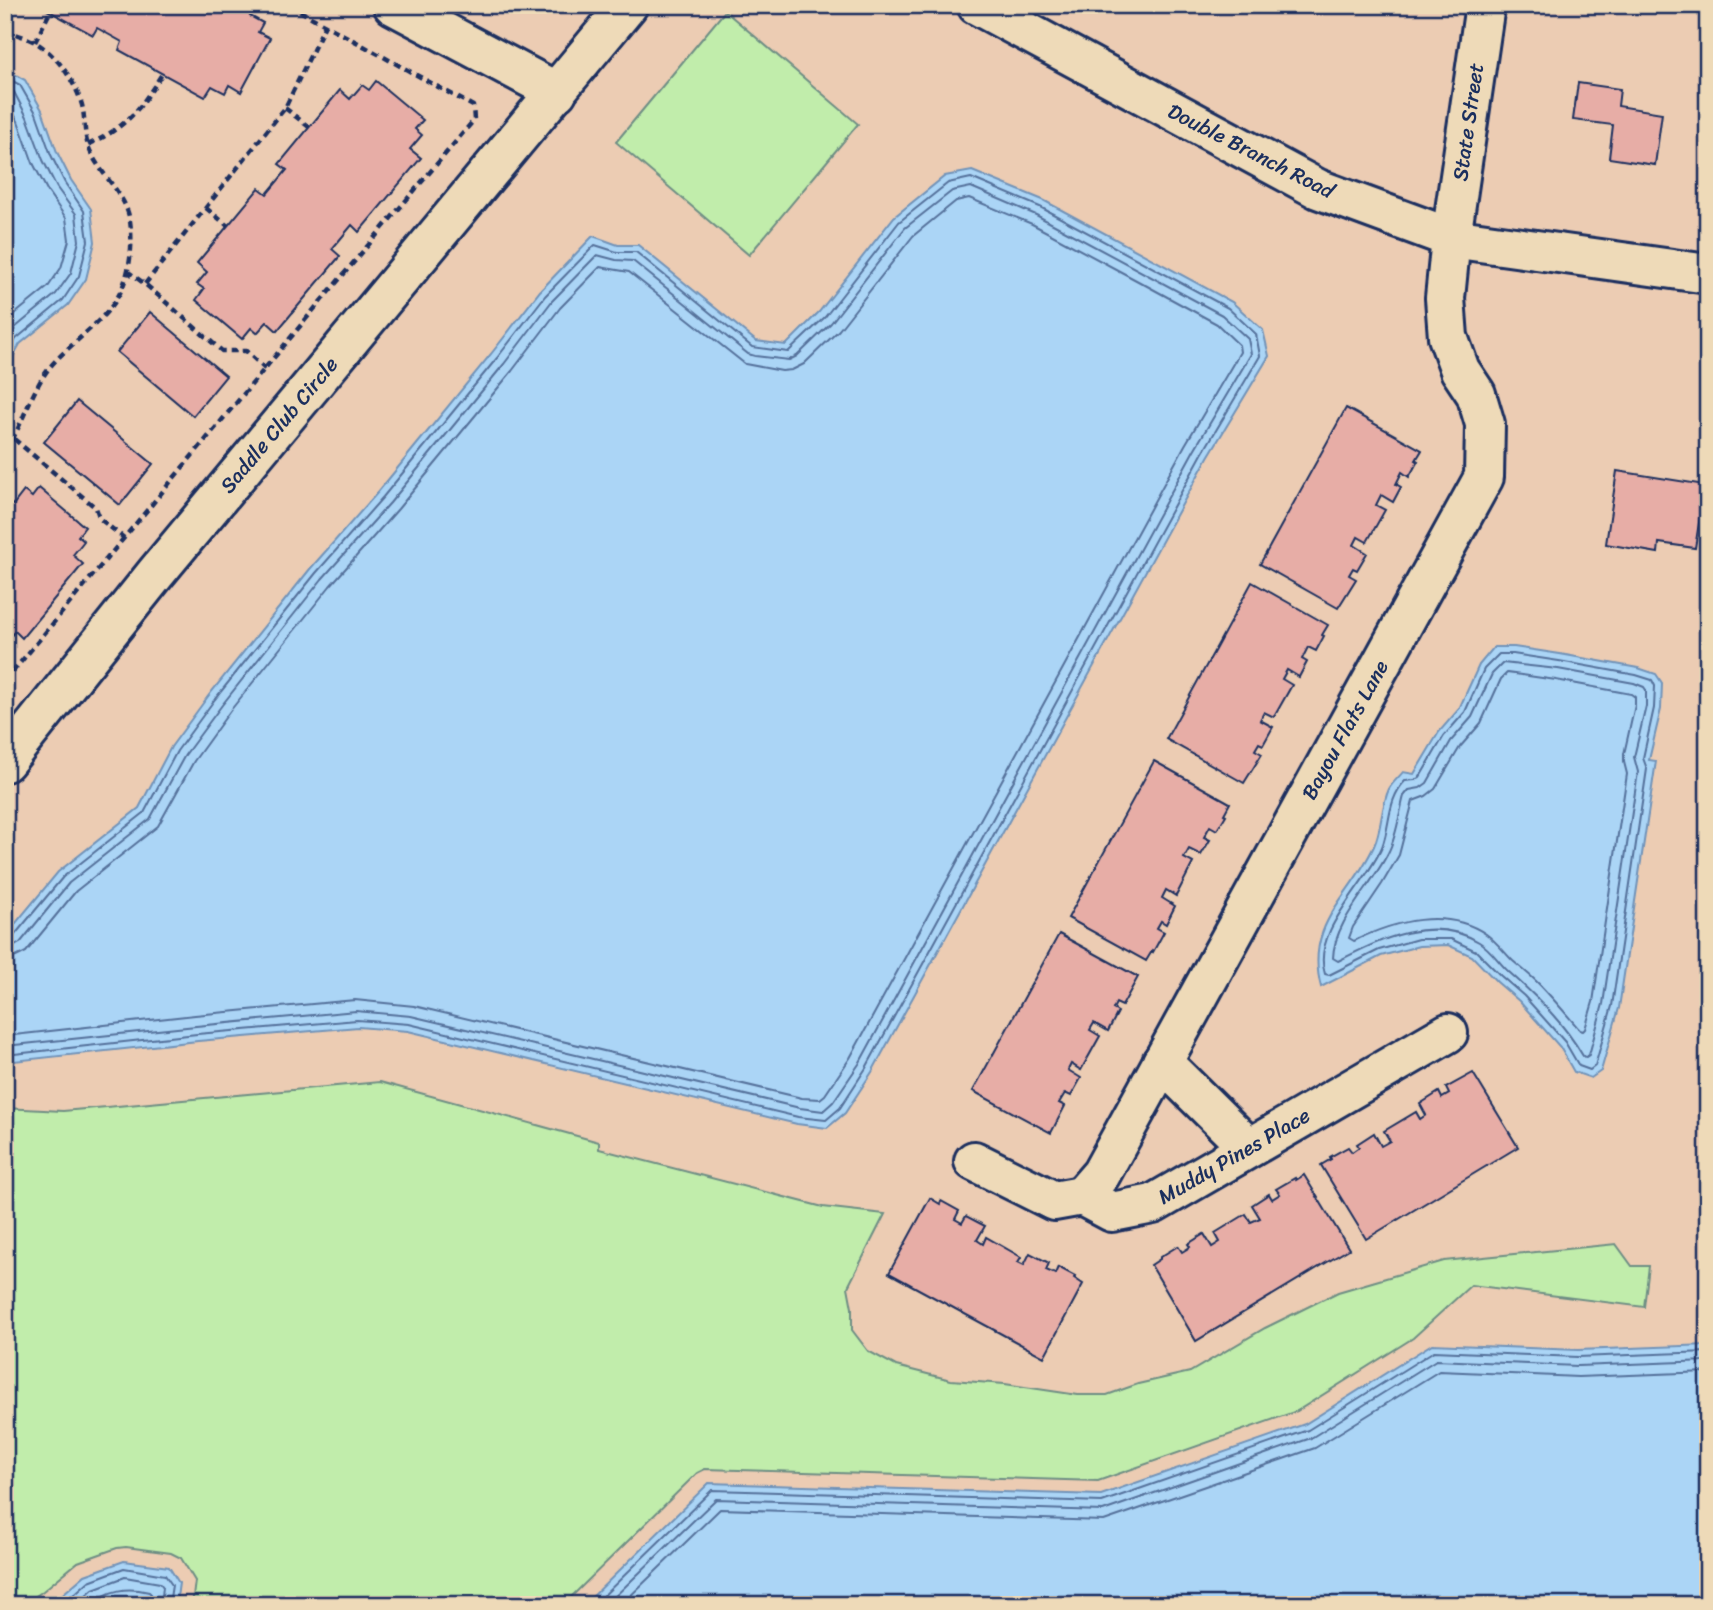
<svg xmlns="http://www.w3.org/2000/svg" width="1713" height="1610" viewBox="0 0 1713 1610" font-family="Sriracha,sans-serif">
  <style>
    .green { fill: #c1edab; stroke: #6e8e84; stroke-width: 2 }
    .water { fill: #abd5f6; stroke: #7193b9; stroke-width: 2 }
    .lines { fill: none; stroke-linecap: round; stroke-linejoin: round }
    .shore { stroke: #55719b; stroke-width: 2 }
    .building { fill: #e7ada6; stroke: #1b2f5e; stroke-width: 2 }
    .minor-casing { stroke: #1b2f5e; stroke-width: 44 }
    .path { stroke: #1b2f5e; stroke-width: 4.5; stroke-dasharray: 7 5; stroke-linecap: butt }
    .minor { stroke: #eedab8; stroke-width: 38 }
    .labels { text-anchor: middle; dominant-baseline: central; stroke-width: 5; stroke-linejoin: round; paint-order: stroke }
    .street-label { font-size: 21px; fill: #1b2f5e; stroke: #eedab8 }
  </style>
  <rect width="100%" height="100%" fill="#ecccb3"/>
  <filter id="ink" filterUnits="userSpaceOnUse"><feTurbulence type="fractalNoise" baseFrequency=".0143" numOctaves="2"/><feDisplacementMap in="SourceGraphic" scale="14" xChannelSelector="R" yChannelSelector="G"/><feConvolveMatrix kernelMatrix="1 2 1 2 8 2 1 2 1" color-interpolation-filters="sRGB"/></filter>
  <g filter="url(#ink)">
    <g class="green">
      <path d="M725 11 858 124 749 255 616 142Z"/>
      <path d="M380 1082 599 1142V1149L823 1207 885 1214 848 1287 852 1308V1330L868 1351 896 1366 951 1380 1005 1384 1078 1395H1107L1138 1384 1190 1372 1265 1328 1338 1292 1444 1261 1616 1244 1632 1266H1649L1644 1307 1471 1285 1413 1338 1297 1411 1098 1481 705 1469 697 1473 563 1605H192L195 1581 181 1558 171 1553 126 1547 117 1548 78 1562 43 1591 23 1605H5V1108L63 1111Z"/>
    </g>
    <g class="water">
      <path d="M5 69 25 80 42 110 57 152 71 180 91 209 95 242 86 279 68 305 20 344 5 371Z"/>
      <path d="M972 171 1043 200 1232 302 1263 330 1269 356 1208 457 872 1072 845 1113 827 1128 797 1124 408 1031 358 1027 198 1041 5 1062V936L58 872 139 808 171 747 209 695 310 569 378 492 491 354 540 291 593 236 618 245H638L756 341 786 345 819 312 894 217 945 176Z"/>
      <path d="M1494 647H1514L1560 654 1638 668 1656 674 1662 683 1661 709 1649 760 1656 761 1619 1008 1601 1071 1591 1078 1574 1072 1560 1047 1519 1001 1497 982 1472 956 1448 945 1419 946 1381 956 1321 987C1304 923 1351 897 1374 846 1382 829 1381 806 1389 789 1392 783 1399 777 1403 772L1414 774 1439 732 1459 709 1479 665Z"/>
      <path d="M1432 1344 1578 1350 1708 1345V1605H584L709 1483 1101 1495 1305 1424Z"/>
      <path d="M124 1561 169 1567 179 1583 176 1605H50L85 1575Z"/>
    </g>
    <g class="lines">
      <g class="shore">
        <path d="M5 77 20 85 36 113 51 155 65 183 84 211 88 241 79 276 63 300 16 339 5 357"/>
        <path d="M5 87 14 92 27 117 43 160 57 188 76 214 79 241 71 273 56 294 10 332 5 339"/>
        <path d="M5 99 18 121 33 163 48 192 66 218 69 240 61 268 48 287 5 322"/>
        <path d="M1499 654H1513L1559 661 1636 675 1652 680 1655 686 1654 708 1643 758 1647 769 1612 1006 1595 1066 1590 1070 1579 1066 1565 1042 1524 996 1501 976 1476 951 1451 939H1418L1379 950 1329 975 1325 974C1311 931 1367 884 1382 847 1391 823 1387 800 1405 781L1415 780 1420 777 1444 736 1465 712 1484 669Z"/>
        <path d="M1503 663 1558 669 1634 683 1644 687 1646 690V706L1634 757 1638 772 1603 1004 1589 1055 1586 1057 1583 1056C1564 1023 1537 997 1509 972 1499 963 1491 949 1479 942 1432 914 1381 939 1338 961L1333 958C1334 921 1372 886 1388 853 1397 836 1399 814 1404 796L1409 790 1420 788 1427 783 1451 741 1472 717 1492 674Z"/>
        <path d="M1507 673 1556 680 1631 694 1635 697V705L1624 754V762L1627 774 1593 1002 1585 1029 1583 1031 1580 1030C1566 1014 1552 997 1537 982 1529 974 1521 968 1513 961 1504 952 1496 941 1486 934 1446 907 1394 921 1354 941L1349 938 1353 927 1382 884 1399 855 1413 801 1426 796 1435 789 1460 747 1481 723 1501 679Z"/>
        <path d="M5 939 13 937 63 877 144 813 177 751 215 699 316 573 383 497 497 358 545 296 595 245 617 252H636L752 347 788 352 825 317 899 222 948 183 971 178 1040 207 1228 308 1256 334 1260 356 1202 454 866 1068 840 1108 826 1120 798 1117 409 1024 357 1020 197 1034 5 1055"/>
        <path d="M5 948 13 947 20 943 69 883 150 819 185 755 222 705 322 579 390 503 504 364 552 301 597 255 616 260 633 261 748 354 755 356 789 360 797 356 831 323 905 228 952 191 971 187 1036 215 1222 315 1248 339 1251 354 1194 450 859 1064 833 1102 823 1111 800 1108 411 1016 356 1011 196 1026 5 1046"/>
        <path d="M5 959 16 957 26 952 76 891 158 826 194 761 230 711 330 586 398 509 512 371 560 308 600 267 629 272 745 364 782 371 792 370 804 364 839 330 913 236 956 201 969 198 1032 224 1138 281 1217 324 1239 345 1240 352 1185 445 850 1058 825 1095 820 1099 802 1098 414 1006 355 1000 195 1015 5 1036"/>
        <path d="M62 1605 89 1581 124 1568 165 1575 172 1585 169 1605"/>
        <path d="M75 1605 93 1589 125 1577 160 1583 163 1587 161 1605"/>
        <path d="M91 1605C109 1589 127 1587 149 1592L151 1594 150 1605"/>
        <path d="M594 1605 712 1490 1102 1502 1308 1430 1434 1351 1578 1357 1708 1352"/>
        <path d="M606 1605 716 1499 1103 1511 1311 1438 1436 1360 1578 1366 1708 1361"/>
        <path d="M621 1605 720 1509 1104 1521 1315 1448 1439 1371 1578 1377 1708 1372"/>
      </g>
    </g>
    <g class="building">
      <path d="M38 5H252L255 7 250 16 263 23 258 32 270 38 241 92 229 85 225 93 212 86 205 97 119 50 122 42 97 28 93 35Z"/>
      <path d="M376 81 423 120 415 129 422 135 410 149 421 158 359 232 352 225 332 249 340 256 277 331 267 322 257 333 251 328 242 339 196 300 204 289 197 284 207 272 197 263 259 188 267 194 287 170 279 164 340 90 350 99 362 85 369 90Z"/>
      <path d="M1578 83 1620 89 1618 106 1662 113 1655 165 1609 158 1613 125 1573 120Z"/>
      <path d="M150 312 226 376 193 416 117 352Z"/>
      <path d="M77 401 153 464 120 505 44 442Z"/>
      <path d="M1346 408 1422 450 1416 460 1418 461 1409 477 1402 472 1396 484 1401 487 1393 502 1381 495 1376 505 1385 510 1367 542 1358 537 1354 545 1367 553 1357 570 1353 568 1349 575 1356 579 1338 608 1260 564Z"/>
      <path d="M1617 471 1705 485 1695 548 1659 543 1658 553 1606 544Z"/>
      <path d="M39 488 85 527 78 536 84 541 73 555 83 564 22 638 15 631 5 643V499L13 505 24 491 32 497Z"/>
      <path d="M1252 582 1328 625 1322 635 1324 636 1316 651 1308 647 1302 659 1307 662 1299 677 1287 670 1282 679 1292 685 1274 717 1264 712 1260 720 1273 727 1263 745 1259 743 1255 750 1262 754 1244 783 1166 739Z"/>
      <path d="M1154 761 1230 803 1224 814 1226 815 1217 830 1210 826 1204 837 1210 840 1201 855 1189 849 1184 858 1193 863 1176 896 1166 890 1162 898 1175 906 1166 924 1161 921 1157 928 1164 932 1153 952 1152 951 1146 961 1068 918Z"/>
      <path d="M1059 934 1138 977 1122 1006 1116 1003 1113 1009 1118 1012 1108 1031 1094 1023 1090 1030 1100 1036 1081 1070 1071 1064 1068 1070 1081 1078 1071 1096 1065 1093 1059 1103 1065 1106 1051 1133 973 1091Z"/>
      <path d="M1473 1073 1518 1147 1366 1239 1321 1165 1331 1159 1330 1157 1348 1147 1352 1152 1359 1147 1357 1144 1374 1133 1381 1146 1390 1141 1384 1131 1416 1112 1420 1119 1426 1115 1420 1104 1439 1092 1442 1098 1449 1094 1446 1088Z"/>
      <path d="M1304 1175 1349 1249 1196 1341 1151 1265 1160 1259V1257L1178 1246 1182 1252 1190 1247 1188 1244 1204 1234 1212 1247 1220 1242 1215 1233 1246 1214 1251 1222 1260 1218 1252 1205 1269 1194 1272 1199 1280 1194 1276 1189 1295 1178 1296 1180Z"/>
      <path d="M930 1198 940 1204 941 1201 959 1211 955 1219 962 1223 966 1216 985 1226 977 1240 983 1244 986 1237 1021 1257 1018 1262 1024 1265 1030 1253 1049 1263 1046 1270 1055 1274 1058 1267 1075 1276 1074 1278 1083 1284 1044 1357 889 1273Z"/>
    </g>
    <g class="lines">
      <g class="minor-casing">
        <g id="minor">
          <path d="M393 5 557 92"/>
          <path d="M977 5 1318 189 1451 238 1708 274"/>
          <path d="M5 762 156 573 628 5"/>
          <path d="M1162 1062 1249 1148"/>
          <path d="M974 1161 1054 1201 1082 1196 1112 1212 1153 1204 1448 1033"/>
          <path d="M1082 1196 1101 1174 1484 477 1485 424 1476 394 1460 370 1448 337 1445 298 1451 238 1485 5"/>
        </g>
      </g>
      <g class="path">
        <path d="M5 31C15 34 26 37 35 42 57 55 75 81 82 105 85 117 84 130 87 142 95 172 125 190 130 221 134 249 129 285 111 307 102 318 91 328 81 337 70 347 59 356 50 367 30 392 23 425 5 452"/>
        <path d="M35 42 50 12"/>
        <path d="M285 108 309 127"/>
        <path d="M88 145C128 126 139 110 162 74"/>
        <path d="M206 208 228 226"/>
        <path d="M127 271 145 284 222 351H246L265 369"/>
        <path d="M145 284 285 108 325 25"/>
        <path d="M14 439 96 508 100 519 124 538"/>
        <path d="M5 681 321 301 474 120 473 106 289 5"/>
      </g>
      <use href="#minor" class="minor"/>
    </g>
  </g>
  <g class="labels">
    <g class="street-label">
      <text transform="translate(1468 122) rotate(-82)">State Street</text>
      <text transform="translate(1251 151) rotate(27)">Double Branch Road</text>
      <text transform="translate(279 425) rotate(-50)">Saddle Club Circle</text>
      <text transform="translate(1345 730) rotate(-61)">Bayou Flats Lane</text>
      <text transform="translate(1234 1156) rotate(-30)">Muddy Pines Place</text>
    </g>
  </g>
  <rect width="1713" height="1610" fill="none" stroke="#eedab8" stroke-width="28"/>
  <rect x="14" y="14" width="1685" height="1582" fill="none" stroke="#1b2f5e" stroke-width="2.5" filter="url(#ink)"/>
</svg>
